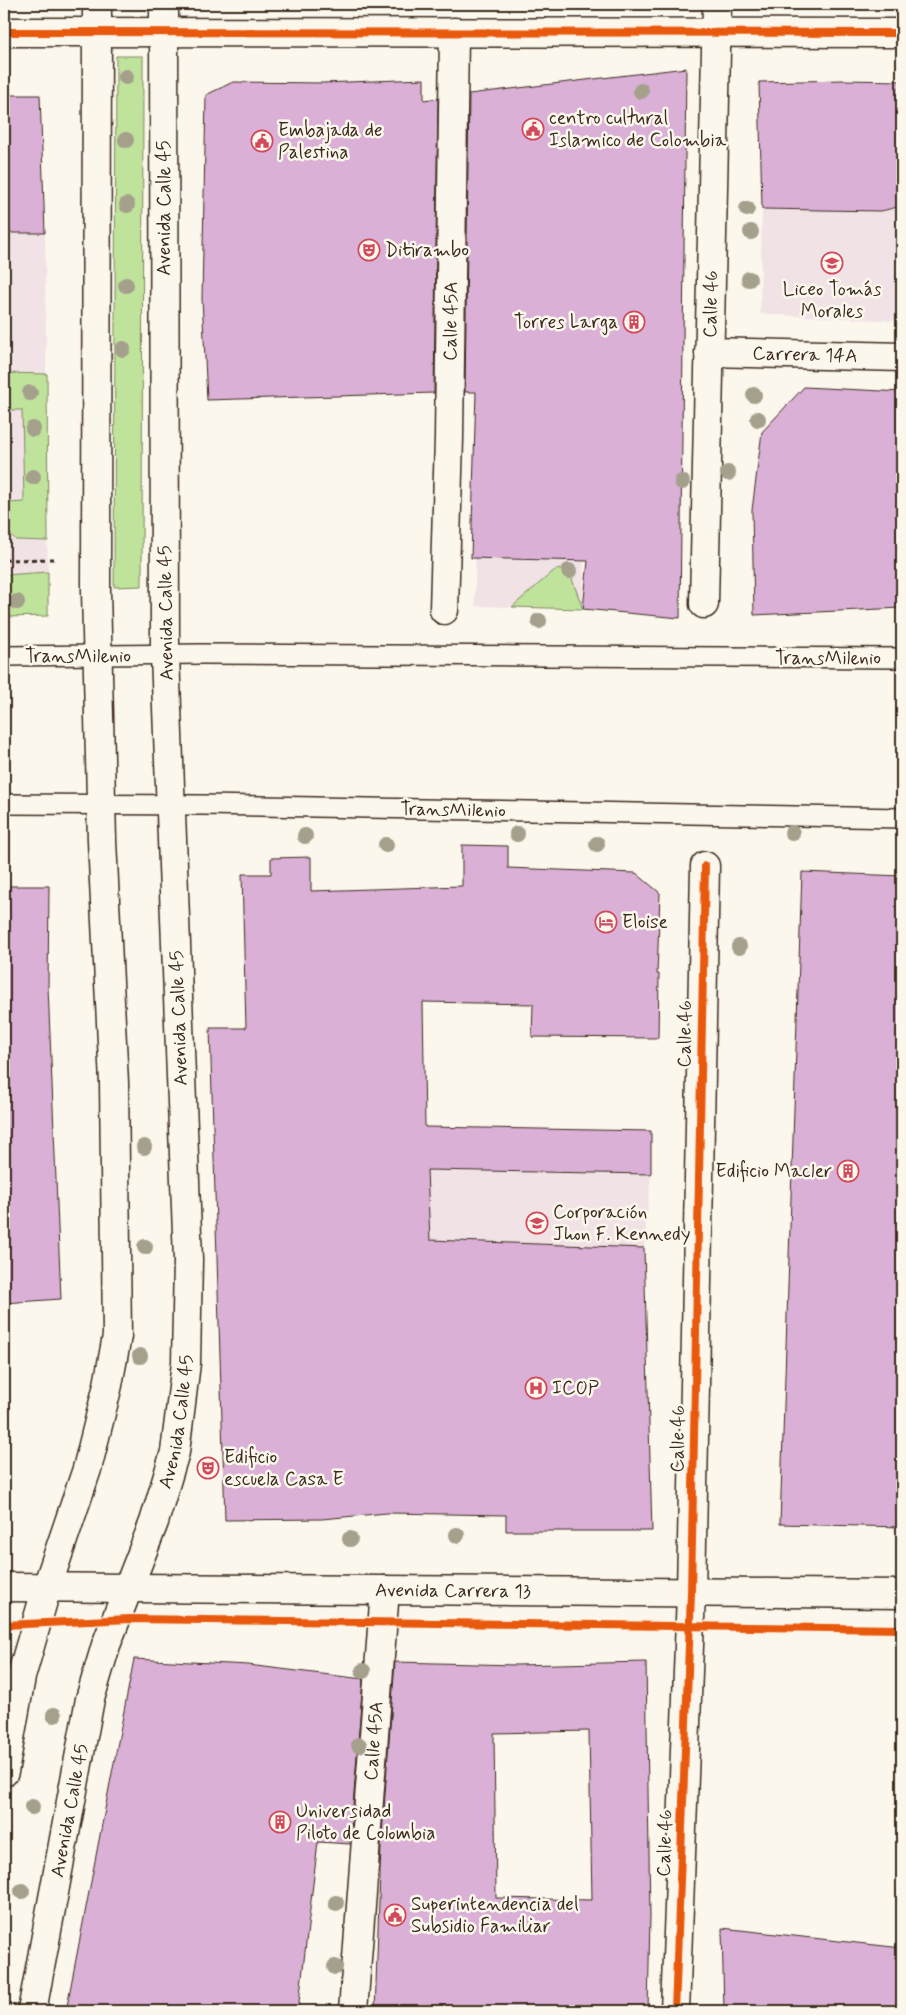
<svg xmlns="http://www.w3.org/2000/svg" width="906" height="2015" viewBox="0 0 906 2015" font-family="Mynerve,sans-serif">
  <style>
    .built { fill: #f1e2e5 }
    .green { fill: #c0e39c; stroke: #7e865d }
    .building { fill: #dbb0d6; stroke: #3b2a1e; fill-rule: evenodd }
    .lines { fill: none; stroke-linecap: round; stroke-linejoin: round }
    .service-casing { stroke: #3b2a1e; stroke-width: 22 }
    .minor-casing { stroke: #3b2a1e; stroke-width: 31 }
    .tertiary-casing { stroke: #3b2a1e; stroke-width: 31 }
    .secondary-casing { stroke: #3b2a1e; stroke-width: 31 }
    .path { stroke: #3b2a1e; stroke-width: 3; stroke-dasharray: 5 4; stroke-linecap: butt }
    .service { stroke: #fbf7ec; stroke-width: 19 }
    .minor { stroke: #fbf7ec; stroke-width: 28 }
    .tertiary { stroke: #fbf7ec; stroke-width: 28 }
    .secondary { stroke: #fbf7ec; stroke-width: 28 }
    .cycleway-casing { stroke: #fbf7ec; stroke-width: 11 }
    .cycleway { stroke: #e8590c; stroke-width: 8 }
    .tree { fill: #a4a08c }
    .labels { text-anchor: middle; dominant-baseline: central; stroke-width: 5; stroke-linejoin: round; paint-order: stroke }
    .poi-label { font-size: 19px; fill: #3b2a1e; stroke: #fbf7ec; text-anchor: start }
    .street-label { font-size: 19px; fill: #3b2a1e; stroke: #fbf7ec }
  </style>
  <rect width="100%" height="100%" fill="#fbf7ec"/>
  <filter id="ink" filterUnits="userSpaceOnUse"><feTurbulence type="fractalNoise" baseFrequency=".02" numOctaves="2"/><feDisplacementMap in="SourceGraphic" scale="10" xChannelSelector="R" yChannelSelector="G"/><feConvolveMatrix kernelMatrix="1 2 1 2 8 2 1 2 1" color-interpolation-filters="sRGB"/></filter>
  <g filter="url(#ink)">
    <g class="built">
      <path d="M902 208V321L760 314 762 209 881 211Z"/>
      <path d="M4 233H45L48 616 4 617Z"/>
      <path d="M476 401 586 403 583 609 475 606Z"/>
      <path d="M427 1170 651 1174 644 1248 430 1240Z"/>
    </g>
    <g class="green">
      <path d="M116 56H143L142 586 114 587Z"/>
      <path d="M4 373 47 374 48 541 16 540 9 533V503L24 502 22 410H4Z"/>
      <path d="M556 569 569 571 583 609 512 607Z"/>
      <path d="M48 572V616L4 617V575Z"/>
    </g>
    <g class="building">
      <path d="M686 68 680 618 583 609 588 561 471 558 476 392H465L469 94Z"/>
      <path d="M424 79V100L438 98 434 393 207 400 202 298 206 95 233 82 323 83Z"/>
      <path d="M843 80 902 81V206L881 211 762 209 759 82Z"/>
      <path d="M4 95H40L45 233H4Z"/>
      <path d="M804 387 902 392V608L754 615 752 510 762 432Z"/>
      <path d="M462 845 508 846V868L636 873 660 893 657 974H659L658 1038 532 1037 533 1004 423 1002 425 1127 651 1131V1174L427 1170 430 1240 644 1248 652 1531H506V1515L387 1513 322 1519 225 1520 210 1028H246L242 874H271V858L311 857V891L462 886Z"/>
      <path d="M802 872 902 876 901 1527 780 1524Z"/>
      <path d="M4 886H49L48 987 61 1299 4 1303Z"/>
      <path d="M134 1659 248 1665 363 1679 350 1844 318 1842 298 2011H66Z"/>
      <path d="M395 1662 516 1665 646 1662 650 1916 648 2011H375L381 1847ZM589 1731 592 1900 496 1898 494 1733Z"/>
      <path d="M722 1928 902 1948V2011H724Z"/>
    </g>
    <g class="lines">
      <g class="service-casing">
        <g id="service">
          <path d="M4 656 202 654 902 658"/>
          <path d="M4 804 202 805 902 818"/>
        </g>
      </g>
      <g class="minor-casing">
        <g id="minor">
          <path d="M4 32 902 33"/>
          <path id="s1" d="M709 352 902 357"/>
          <path id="s2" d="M704 604 717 4"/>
          <path id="s3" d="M444 610 449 438 454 32"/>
          <path d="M691 1593 705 866"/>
          <path id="s4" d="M353 2011 385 1590"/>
        </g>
      </g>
      <g class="tertiary-casing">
        <path id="tertiary" d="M675 2011 691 1593"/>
      </g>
      <g class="secondary-casing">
        <g id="secondary">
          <path id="s5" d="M4 1587 902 1594"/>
          <path d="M4 1772 21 1677 47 1587 87 1469 108 1385 117 1336 114 1083 102 841 96 591 97 4"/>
          <path id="s6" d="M32 2011 90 1699 106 1645 154 1522 175 1452 186 1363 188 1260 165 655 164 4"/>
        </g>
      </g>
      <path class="path" d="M4 560 55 559"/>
      <use href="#service" class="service"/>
      <use href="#minor" class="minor"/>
      <use href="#tertiary" class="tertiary"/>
      <use href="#secondary" class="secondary"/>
      <g class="cycleway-casing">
        <g id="cycleway">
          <path d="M4 32 902 33"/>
          <path d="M4 1625 130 1619 902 1629"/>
          <path d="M675 2011 691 1593 705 866"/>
        </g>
      </g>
      <use href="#cycleway" class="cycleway"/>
    </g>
    <g class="tree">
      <circle cx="126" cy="77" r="8"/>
      <circle cx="641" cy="91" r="8"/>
      <circle cx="126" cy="140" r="8"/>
      <circle cx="127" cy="205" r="8"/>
      <circle cx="747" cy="209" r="8"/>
      <circle cx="751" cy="232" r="8"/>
      <circle cx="749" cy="279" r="8"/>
      <circle cx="126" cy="285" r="8"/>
      <circle cx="123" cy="349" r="8"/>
      <circle cx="30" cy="393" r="8"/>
      <circle cx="754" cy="395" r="8"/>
      <circle cx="758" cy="419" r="8"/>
      <circle cx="33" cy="429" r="8"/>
      <circle cx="728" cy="473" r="8"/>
      <circle cx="33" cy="477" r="8"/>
      <circle cx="682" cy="482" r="8"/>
      <circle cx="569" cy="571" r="8"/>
      <circle cx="17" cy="602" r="8"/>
      <circle cx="539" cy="621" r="8"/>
      <circle cx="792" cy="833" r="8"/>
      <circle cx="517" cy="834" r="8"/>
      <circle cx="305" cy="836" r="8"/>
      <circle cx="597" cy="844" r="8"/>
      <circle cx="386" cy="845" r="8"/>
      <circle cx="739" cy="947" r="8"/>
      <circle cx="144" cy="1147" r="8"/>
      <circle cx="145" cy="1247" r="8"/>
      <circle cx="140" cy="1356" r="8"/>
      <circle cx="457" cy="1535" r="8"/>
      <circle cx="350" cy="1539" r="8"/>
      <circle cx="363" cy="1671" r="8"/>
      <circle cx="54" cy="1715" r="8"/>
      <circle cx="359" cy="1745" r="8"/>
      <circle cx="32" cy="1807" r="8"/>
      <circle cx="348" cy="1834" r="8"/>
      <circle cx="22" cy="1891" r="8"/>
      <circle cx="336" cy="1903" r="8"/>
      <circle cx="335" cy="1967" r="8"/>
    </g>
  </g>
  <defs>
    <g id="civic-ring" transform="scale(1.125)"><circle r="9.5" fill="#fbf7ec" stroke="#d1495b" stroke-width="1.5"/><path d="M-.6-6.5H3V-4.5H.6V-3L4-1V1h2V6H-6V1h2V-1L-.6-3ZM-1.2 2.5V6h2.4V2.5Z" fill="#d1495b"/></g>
    <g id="theatre-ring" transform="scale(1.125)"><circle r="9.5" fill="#fbf7ec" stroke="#d1495b" stroke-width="1.5"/><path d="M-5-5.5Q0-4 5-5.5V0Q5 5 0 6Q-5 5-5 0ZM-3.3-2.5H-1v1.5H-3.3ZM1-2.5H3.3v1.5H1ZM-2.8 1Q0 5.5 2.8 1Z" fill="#d1495b"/></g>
    <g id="school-ring" transform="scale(1.125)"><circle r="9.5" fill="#fbf7ec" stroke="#d1495b" stroke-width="1.5"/><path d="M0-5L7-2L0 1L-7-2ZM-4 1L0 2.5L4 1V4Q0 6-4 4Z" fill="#d1495b"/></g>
    <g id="building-ring" transform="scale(1.125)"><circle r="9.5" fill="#fbf7ec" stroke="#d1495b" stroke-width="1.5"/><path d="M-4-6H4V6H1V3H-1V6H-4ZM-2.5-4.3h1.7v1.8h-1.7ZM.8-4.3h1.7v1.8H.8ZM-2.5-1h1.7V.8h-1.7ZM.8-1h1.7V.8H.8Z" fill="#d1495b"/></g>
    <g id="hotel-ring" transform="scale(1.125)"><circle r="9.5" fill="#fbf7ec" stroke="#d1495b" stroke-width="1.5"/><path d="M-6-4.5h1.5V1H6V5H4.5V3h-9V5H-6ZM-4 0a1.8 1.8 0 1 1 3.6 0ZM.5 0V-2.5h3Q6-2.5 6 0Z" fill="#d1495b"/></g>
    <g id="university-ring" transform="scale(1.125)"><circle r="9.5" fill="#fbf7ec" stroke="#d1495b" stroke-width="1.5"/><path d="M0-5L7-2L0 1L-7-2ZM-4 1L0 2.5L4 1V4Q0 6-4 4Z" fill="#d1495b"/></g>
    <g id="hospital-ring" transform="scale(1.125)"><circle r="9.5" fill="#fbf7ec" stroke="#d1495b" stroke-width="1.5"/><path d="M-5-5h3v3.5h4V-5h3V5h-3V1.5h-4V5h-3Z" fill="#d1495b"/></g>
  </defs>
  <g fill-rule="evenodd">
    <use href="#civic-ring" x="533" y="129"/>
    <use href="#civic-ring" x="262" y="141"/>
    <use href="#theatre-ring" x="369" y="250"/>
    <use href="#school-ring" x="832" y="263"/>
    <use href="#building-ring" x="634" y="322"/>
    <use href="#hotel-ring" x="606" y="922"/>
    <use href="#building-ring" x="848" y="1171"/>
    <use href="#university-ring" x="537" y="1223"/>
    <use href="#hospital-ring" x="536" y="1388"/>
    <use href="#theatre-ring" x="208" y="1468"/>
    <use href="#building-ring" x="280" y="1822"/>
    <use href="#civic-ring" x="395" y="1915"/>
  </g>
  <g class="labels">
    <g class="poi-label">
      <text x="549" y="118">centro cultural<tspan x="549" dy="22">Islamico de Colombia</tspan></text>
      <text x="278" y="130">Embajada de<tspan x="278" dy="22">Palestina</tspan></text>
      <text x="385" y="250">Ditirambo</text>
      <text x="832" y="289" text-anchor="middle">Liceo Tomás<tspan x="832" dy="22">Morales</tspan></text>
      <text x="618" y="322" text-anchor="end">Torres Larga</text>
      <text x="622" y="922">Eloise</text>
      <text x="832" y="1171" text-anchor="end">Edificio Macler</text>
      <text x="553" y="1212">Corporación<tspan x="553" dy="22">Jhon F. Kennedy</tspan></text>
      <text x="552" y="1388">ICOP</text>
      <text x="224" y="1457">Edificio<tspan x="224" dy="22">escuela Casa E</tspan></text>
      <text x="296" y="1811">Universidad<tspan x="296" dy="22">Piloto de Colombia</tspan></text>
      <text x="411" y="1904">Superintendencia del<tspan x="411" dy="22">Subsidio Familiar</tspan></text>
    </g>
    <g class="street-label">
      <text transform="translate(164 208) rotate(-90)">Avenida Calle 45</text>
      <text stroke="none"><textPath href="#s2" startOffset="300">Calle 46</textPath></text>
      <text stroke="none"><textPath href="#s3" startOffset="289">Calle 45A</textPath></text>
      <text stroke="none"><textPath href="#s1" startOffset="96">Carrera 14A</textPath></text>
      <text transform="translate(166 613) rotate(-91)">Avenida Calle 45</text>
      <text x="78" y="656">TransMilenio</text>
      <text x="828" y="658">TransMilenio</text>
      <text transform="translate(453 810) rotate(1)">TransMilenio</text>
      <text transform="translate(179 1018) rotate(-92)">Avenida Calle 45</text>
      <text transform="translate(685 1034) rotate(-89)">Calle 46</text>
      <text stroke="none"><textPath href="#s6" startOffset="609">Avenida Calle 45</textPath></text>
      <text transform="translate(678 1439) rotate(-89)">Calle 46</text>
      <text stroke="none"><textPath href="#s5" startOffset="449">Avenida Carrera 13</textPath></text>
      <text stroke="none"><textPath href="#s4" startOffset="271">Calle 45A</textPath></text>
      <text stroke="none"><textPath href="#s6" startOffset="204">Avenida Calle 45</textPath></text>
      <text transform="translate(665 1843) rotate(-88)">Calle 46</text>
    </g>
  </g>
  <rect width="906" height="2015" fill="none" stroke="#fbf7ec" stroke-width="20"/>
  <rect x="10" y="10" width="886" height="1995" fill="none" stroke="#3b2a1e" stroke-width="2" filter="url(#ink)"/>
</svg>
